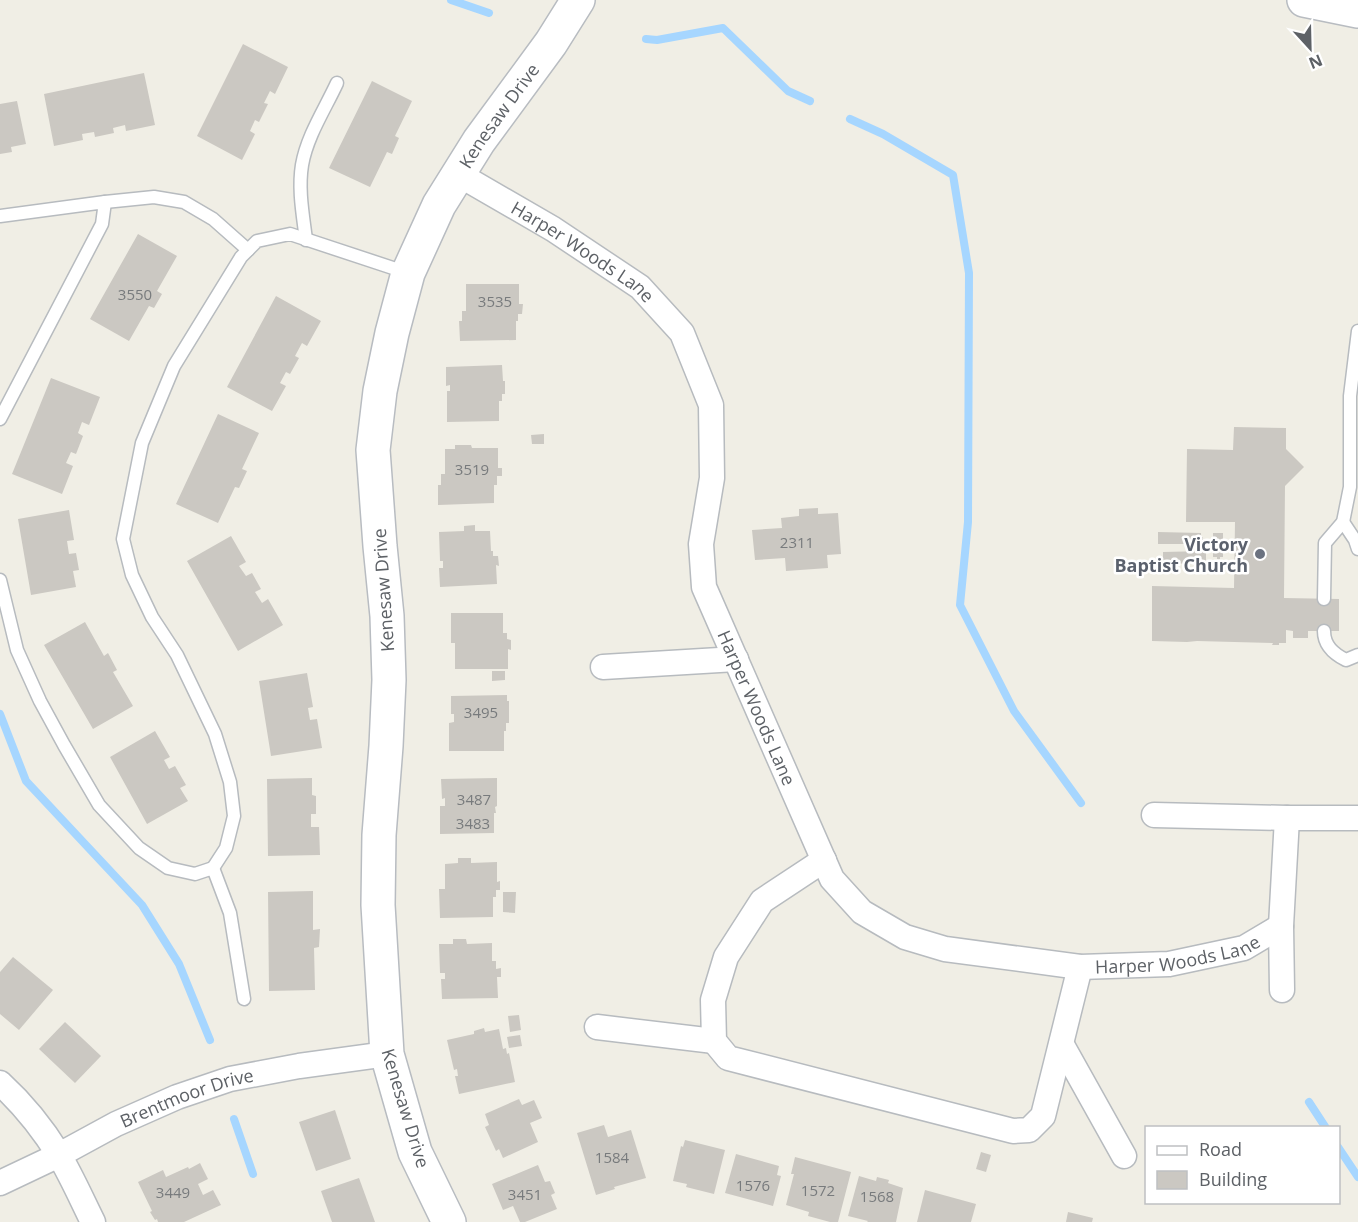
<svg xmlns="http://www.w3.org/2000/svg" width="1358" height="1222" viewBox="0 0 1358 1222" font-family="'Open Sans',sans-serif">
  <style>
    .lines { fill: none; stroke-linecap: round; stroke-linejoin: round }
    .stream { stroke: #a6d6ff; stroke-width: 8 }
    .building { fill: #cbc8c2 }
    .lane-casing { stroke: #b7bbbf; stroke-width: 15 }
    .street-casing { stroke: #b7bbbf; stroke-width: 27 }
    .secondary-casing { stroke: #b8bcc1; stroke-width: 36 }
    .lane { stroke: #fff; stroke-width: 12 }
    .street { stroke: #fff; stroke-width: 24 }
    .secondary { stroke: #fff; stroke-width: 33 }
    .worship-dot { fill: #6b7280; stroke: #fff; stroke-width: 2 }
    .labels { text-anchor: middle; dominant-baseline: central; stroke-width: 5; stroke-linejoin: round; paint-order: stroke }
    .number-label { font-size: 15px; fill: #787b7d }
    .street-label { font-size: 18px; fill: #5d6166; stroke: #fff }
    .worship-label { font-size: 18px; font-weight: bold; fill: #5b616d; stroke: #fff; text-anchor: end }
  </style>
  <rect width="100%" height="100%" fill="#f0eee5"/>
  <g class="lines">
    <g class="stream">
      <path d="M451 0 489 13"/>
      <path d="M646 39 657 40 723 28 788 91 810 101"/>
      <path d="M850 119 883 134 953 175 969 273 968 522 960 605 1014 711 1081 803"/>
      <path d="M0 714 26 781 142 905 179 964 210 1040"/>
      <path d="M1309 1102 1326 1128"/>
      <path d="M234 1119 253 1174"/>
      <path d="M1338 1147 1358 1177"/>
    </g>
  </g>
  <g class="building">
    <path d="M243 44 288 67 275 94 270 91 264 103 268 104 259 122 255 120 250 131 255 134 242 160 197 136Z"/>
    <path d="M144 73 155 125 126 131 125 125 113 128 114 133 95 137 94 132 82 134 83 140 54 146 44 94Z"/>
    <path d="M372 81 412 101 395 136 399 138 392 154 387 152 370 187 329 168Z"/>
    <path d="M17 101 26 144 11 147 12 152 0 154V104Z"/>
    <path d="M138 234 177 256 157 291 162 294 154 308 149 306 129 341 90 319Z"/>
    <path d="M466 284H519V304H523L522 314H518V321H516V340L460 341 459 321H462V311H466Z"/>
    <path d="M276 296 321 321 307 346 302 343 295 356 299 358 290 374 286 372 280 383 286 386 272 411 227 387Z"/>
    <path d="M502 365 503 381H505V394H502V401H499V421L447 422V391H450V385L446 386V367Z"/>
    <path d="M51 378 100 397 89 425 82 422 78 433 83 436 76 454 71 452 66 463 73 466 62 494 12 474Z"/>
    <path d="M218 414 259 433 242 469 247 471 239 488 235 487 218 523 176 504Z"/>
    <path d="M1234 427 1286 428V449L1304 467 1285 486 1284 598 1339 599V631H1308V638H1293V631L1286 630V643H1279V645H1272L1273 643 1197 641 1187 642 1152 641V586L1234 588 1235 522H1186L1187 449 1233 450Z"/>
    <path d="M544 434V444H532L531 435Z"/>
    <path d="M455 445H471L472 448H498V468H502V476H497V485H494V503L438 505V485H441V474H445V449H455Z"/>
    <path d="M818 508V514L838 513 841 554 827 555 828 568 786 571 785 558 755 560 752 530 782 528 781 518 799 516V509Z"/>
    <path d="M69 510 74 540 67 541 69 554 76 553 79 570 73 571 76 587 31 595 18 519Z"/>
    <path d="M475 525V531H490L491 551H493V556H498L499 566 496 565 497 584 440 587 439 568H443V561H440L439 532 464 531V526Z"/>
    <path d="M1158 532 1201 533V537H1203V540H1201V544H1158Z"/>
    <path d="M1213 533H1223V557H1220V559H1217V557H1213Z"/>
    <path d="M231 536 246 562 239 566 246 576 252 573 261 589 255 592 262 603 268 599 283 625 238 651 187 561Z"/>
    <path d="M1206 551V563L1163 564V552Z"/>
    <path d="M451 613H503V633H507V639L511 640V650L508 649V669H455V643H451Z"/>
    <path d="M85 622 104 656 108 653 117 670 113 672 133 706 93 729 44 645Z"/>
    <path d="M492 671H505V680L492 681Z"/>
    <path d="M307 673 313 707 308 708 310 720 317 719 322 748 271 756 259 681Z"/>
    <path d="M507 695V701H509V723H506V731H504V751H449V723L454 722V714H451V696Z"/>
    <path d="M155 731 170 757 164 760 169 769 175 766 186 785 180 788 188 801 147 824 110 757Z"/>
    <path d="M312 778V795L316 796V814H311V827H319L320 855 268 856 267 779Z"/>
    <path d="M497 778V806L495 807 496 813H494V833L440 834V806H445V798L442 799 441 779Z"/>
    <path d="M458 858H471V863L497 862V882L500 881V890H496V897H493V917L440 918 439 889H445V864L458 863Z"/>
    <path d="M313 891V930L320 929 319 947 314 948 315 990 269 991 268 892Z"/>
    <path d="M503 892H516L515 913 503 912Z"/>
    <path d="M453 939H466L467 944 492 943V961H496V969L501 968V977H497L498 998 442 999 441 979H445V973H440L439 944H453Z"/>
    <path d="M13 957 53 990 19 1030 0 1014V972Z"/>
    <path d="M519 1015 521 1030 510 1032 508 1016Z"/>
    <path d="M65 1022 101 1056 75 1083 39 1049Z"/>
    <path d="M484 1028 485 1032 499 1029 503 1049 506 1048 507 1054 509 1053 515 1082 459 1094 455 1076H458L457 1069 454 1070 447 1040 474 1034V1031Z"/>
    <path d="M520 1035 522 1046 509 1048 507 1037Z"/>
    <path d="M519 1099 522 1105 534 1100 542 1118 530 1123 538 1142 503 1158 499 1149 496 1151 485 1127 489 1125 485 1114Z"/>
    <path d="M335 1110 351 1159 316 1171 299 1122Z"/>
    <path d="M604 1125 608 1137 631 1130 646 1178 614 1187 615 1189 596 1195 577 1133Z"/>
    <path d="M685 1140 725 1150 714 1194 686 1187 687 1184 673 1181 681 1146 683 1147Z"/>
    <path d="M981 1152 991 1155 986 1172 976 1169Z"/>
    <path d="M736 1154 779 1166 777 1175 781 1176 773 1206 725 1193Z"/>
    <path d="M795 1157 851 1172 838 1222H830L808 1216 809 1212 786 1205 794 1174H791Z"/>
    <path d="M200 1163 208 1179 198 1184 203 1195 213 1190 221 1205 184 1222H158L157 1219 155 1220 150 1212 152 1211 138 1182 163 1170 166 1177 188 1167 189 1169Z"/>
    <path d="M538 1165 545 1182 550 1181 555 1193 551 1195 557 1209 525 1222H520L513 1206 503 1210 492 1184Z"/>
    <path d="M859 1176 876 1181 877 1177 889 1180 888 1183 903 1188 896 1222H867L868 1221 848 1216Z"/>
    <path d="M359 1178 375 1222H332L321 1191Z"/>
    <path d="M925 1190 976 1204 971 1222H917Z"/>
    <path d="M1068 1212 1093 1218 1092 1222H1066Z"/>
  </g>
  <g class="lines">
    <g class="lane-casing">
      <g id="lane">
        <path d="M105 202 154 197 184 202 213 219 248 250"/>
        <path d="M0 216 105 202 102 224 0 419"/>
        <path d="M306 240C303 215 298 190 302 165 307 136 325 109 337 83"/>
        <path d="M1343 522 1355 540 1358 549"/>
        <path d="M0 580 17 650 40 701 64 745 99 805 139 848 168 868 195 874 213 868 230 913 244 999"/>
        <path d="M1324 599 1325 543 1343 522 1350 487V396L1358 331"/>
        <path d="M1324 631C1324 646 1334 654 1346 660L1358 655"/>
        <path d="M213 868 226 848 234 816 230 782 215 734 177 655 152 617 132 575 123 539 142 443 174 366 241 257 257 241 290 234 408 273"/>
      </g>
    </g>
    <g class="street-casing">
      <g id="street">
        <path id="s1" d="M458 174 553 229 640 287 682 333 711 405 712 478 701 544 704 587 832 879 862 912 905 937 945 949 1080 967 1169 964 1244 948 1281 926"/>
        <path d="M603 667 736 659"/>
        <path d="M1154 815 1287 818H1358"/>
        <path d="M824 860 762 901 726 957 713 1000 714 1041 728 1058 1013 1131 1029 1130 1043 1116 1080 967"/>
        <path d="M1282 990 1281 926 1287 818"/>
        <path d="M597 1027 714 1041"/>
        <path d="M1062 1045 1124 1156"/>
        <path d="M0 1083C23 1104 43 1129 59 1155 72 1177 82 1200 93 1222"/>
        <path id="s2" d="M0 1183 59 1155 116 1124 177 1097 230 1079 299 1066 387 1054"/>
      </g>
    </g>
    <g class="secondary-casing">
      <g id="secondary">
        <path d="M1304 0 1358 11"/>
        <path id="s3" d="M449 1222 415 1152 387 1054 378 905 379 835 386 746 389 680 387 616 380 546 373 450 380 391 392 333 408 273 439 205 479 141 551 43 578 0"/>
      </g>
    </g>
    <use href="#lane" class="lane"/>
    <use href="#street" class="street"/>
    <use href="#secondary" class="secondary"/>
  </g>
  <circle class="worship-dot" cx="1260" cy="554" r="6"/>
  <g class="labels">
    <g class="number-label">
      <text x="135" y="294">3550</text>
      <text x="495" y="301">3535</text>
      <text x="472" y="469">3519</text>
      <text x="797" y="542">2311</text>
      <text x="481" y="712">3495</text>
      <text x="474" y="799">3487</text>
      <text x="473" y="823">3483</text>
      <text x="612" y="1157">1584</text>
      <text x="753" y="1185">1576</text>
      <text x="818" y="1190">1572</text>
      <text x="173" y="1192">3449</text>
      <text x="525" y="1194">3451</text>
      <text x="877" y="1196">1568</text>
    </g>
    <g class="street-label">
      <text stroke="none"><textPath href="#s3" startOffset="1148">Kenesaw Drive</textPath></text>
      <text stroke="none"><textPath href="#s1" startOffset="147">Harper Woods Lane</textPath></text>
      <text transform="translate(383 590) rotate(-94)">Kenesaw Drive</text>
      <text stroke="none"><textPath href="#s1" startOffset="669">Harper Woods Lane</textPath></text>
      <text stroke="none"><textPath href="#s1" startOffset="1227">Harper Woods Lane</textPath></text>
      <text stroke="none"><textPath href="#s2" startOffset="206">Brentmoor Drive</textPath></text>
      <text transform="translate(406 1108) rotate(73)">Kenesaw Drive</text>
    </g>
    <g class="worship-label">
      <text x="1248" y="544">Victory<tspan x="1248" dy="21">Baptist Church</tspan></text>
    </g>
  </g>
  <rect x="1145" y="1126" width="195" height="78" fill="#ffffff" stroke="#bec0c2" stroke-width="1.5"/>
  <rect x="1157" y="1146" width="30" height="9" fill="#ffffff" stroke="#bec0c2" stroke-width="1.5"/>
  <text x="1199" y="1156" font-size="18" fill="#5d6166">Road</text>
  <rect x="1157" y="1171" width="30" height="18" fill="#cbc8c2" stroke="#bec0c2" stroke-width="1.5"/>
  <text x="1199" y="1186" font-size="18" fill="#5d6166">Building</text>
  <g transform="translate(1310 48) rotate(158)" stroke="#ffffff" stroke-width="4.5" paint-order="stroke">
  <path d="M0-4.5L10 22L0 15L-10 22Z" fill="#5d6166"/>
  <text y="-9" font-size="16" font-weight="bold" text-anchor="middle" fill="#5d6166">N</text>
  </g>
</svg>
